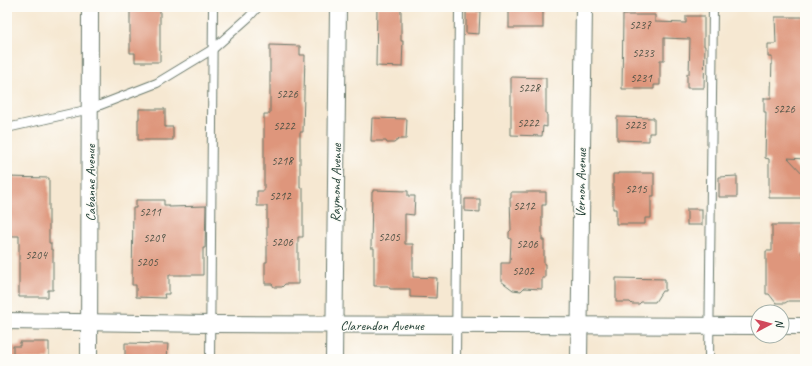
<svg xmlns="http://www.w3.org/2000/svg" width="812" height="366" viewBox="0 0 812 366" font-family="Caveat,sans-serif">
  <style>
    .building { fill: #de967c }
    .lines { fill: none; stroke-linecap: round; stroke-linejoin: round }
    .lane-casing { stroke: #6a796b; stroke-width: 10 }
    .street-casing { stroke: #6a796b; stroke-width: 18 }
    .lane { stroke: #fff; stroke-width: 8 }
    .street { stroke: #fff; stroke-width: 16 }
    .labels { text-anchor: middle; dominant-baseline: central; stroke-width: 3; stroke-linejoin: round; paint-order: stroke }
    .number-label { font-size: 12px; fill: #4f5346 }
    .street-label { font-size: 14px; fill: #1f3d34; stroke: #fdfcf7 }
  </style>
  <rect width="100%" height="100%" fill="#fdfcf7"/>
  <filter id="ink" filterUnits="userSpaceOnUse"><feTurbulence type="fractalNoise" baseFrequency=".025" numOctaves="2"/><feDisplacementMap in="SourceGraphic" scale="8" xChannelSelector="R" yChannelSelector="G"/><feConvolveMatrix kernelMatrix="1 2 1 2 8 2 1 2 1" color-interpolation-filters="sRGB"/></filter>
  <filter id="wash" filterUnits="userSpaceOnUse"><feTurbulence type="fractalNoise" baseFrequency=".012" numOctaves="4" result="noise"/><feDisplacementMap in="SourceGraphic" scale="16" xChannelSelector="R" yChannelSelector="G"/><feGaussianBlur stdDeviation="0.9" result="paint"/><feColorMatrix in="noise" values="0 0 0 0 0 0 0 0 0 0 0 0 0 0 0 0 0 1.4 0 .05"/><feComposite in="paint" operator="in"/></filter>
  <g filter="url(#wash)">
    <rect width="100%" height="100%" fill="#f6e8d2"/>
    <g id="blocks">
      <g class="building">
        <path d="M130 7H160V62H135V53H130Z"/>
        <path d="M377 7H401V41H403L402 67 376 66Z"/>
        <rect x="509" y="7" width="34" height="21"/>
        <path d="M466 11H480L479 34 466 33Z"/>
        <path d="M623 15H655V22L686 23V16H704V46H705L704 88H687V74H689L690 39 664 38V60H660V85H654V89H622Z"/>
        <path d="M775 17H804L805 159 788 158 805 176V198H769V159L765 158 766 112H764V98H771V95L772 57H768V44H776Z"/>
        <path d="M270 45 300 46V55H305L303 132H300V188H303V237H298V284H285L282 287H274L272 284H265V262H267V206H257V191H264V114H270Z"/>
        <path d="M511 77 546 78V114H547V127L543 126 542 136 511 135Z"/>
        <path d="M139 109H165V127H173V140H138V119H139Z"/>
        <path d="M617 117 654 118V133H649V141L617 140Z"/>
        <path d="M372 118 407 119 406 139H399L394 143H387L386 141H371Z"/>
        <path d="M618 173H654V196H651V218H645V224H616V209H613V174H618Z"/>
        <path d="M737 176V197H719V177Z"/>
        <path d="M7 177 49 178V243H51V250H53V290H48V297H19V236H7Z"/>
        <path d="M373 190 408 191V196H415L414 215 405 214V244H413V277L437 278 436 298 410 297V289H390L388 286H374V248H371L372 192H373Z"/>
        <path d="M511 192H546V205H542V240H544V264H545V278H542V289L524 288 521 291 513 290 501 281V263H510L511 239 509 238V232L511 230 510 198H511Z"/>
        <path d="M465 199H480V212L465 211Z"/>
        <path d="M136 200H164V205H169V207L206 206 205 248H203V275H169V294H164L165 298 136 297V285H132L133 208H136Z"/>
        <rect x="687" y="209" width="15" height="16"/>
        <path d="M772 225H802V254H805V291L803 290V301H788L785 303H776L769 294H766V251H772Z"/>
        <path d="M616 278 665 279V291H662L655 302H641L639 304H632L630 302H616Z"/>
        <path d="M20 342H49V359H13V346H20Z"/>
        <path d="M125 343 168 344 167 359H125Z"/>
      </g>
    </g>
  </g>
  <g filter="url(#ink)">
    <use href="#blocks" fill-opacity="0" stroke="#6a796b" stroke-width="1"/>
    <g class="lines">
      <g class="lane-casing">
        <g id="lane">
          <path d="M7 128 90 109 157 83 213 49 249 17 258 7"/>
          <path d="M210 359 213 7"/>
          <path d="M456 359 459 7"/>
          <path d="M709 359 713 7"/>
        </g>
      </g>
      <g class="street-casing">
        <g id="street">
          <path d="M7 321 210 324 758 326"/>
          <path d="M782 326H805"/>
          <path d="M89 359 90 7"/>
          <path d="M334 359 338 7"/>
          <path d="M579 359 584 7"/>
        </g>
      </g>
      <use href="#lane" class="lane"/>
      <use href="#street" class="street"/>
    </g>
  </g>
  <g class="labels">
    <g class="number-label">
      <text x="640" y="25">5237</text>
      <text x="643" y="53">5233</text>
      <text x="641" y="78">5231</text>
      <text x="529" y="88">5228</text>
      <text x="287" y="94">5226</text>
      <text x="784" y="109">5226</text>
      <text x="528" y="123">5222</text>
      <text x="635" y="125">5223</text>
      <text x="284" y="126">5222</text>
      <text x="282" y="161">5218</text>
      <text x="636" y="189">5215</text>
      <text x="280" y="196">5212</text>
      <text x="524" y="206">5212</text>
      <text x="150" y="212">5211</text>
      <text x="389" y="237">5205</text>
      <text x="154" y="238">5209</text>
      <text x="282" y="242">5206</text>
      <text x="527" y="244">5206</text>
      <text x="36" y="255">5204</text>
      <text x="147" y="262">5205</text>
      <text x="523" y="271">5202</text>
    </g>
    <g class="street-label">
      <text transform="translate(90 183) rotate(-90)">Cabanne Avenue</text>
      <text transform="translate(336 183) rotate(-89)">Raymond Avenue</text>
      <text transform="translate(581 183) rotate(-89)">Vernon Avenue</text>
      <text x="382" y="325">Clarendon Avenue</text>
    </g>
  </g>
  <rect width="812" height="366" fill="none" stroke="#fdfcf7" stroke-width="24"/>
  <g transform="translate(770 324) rotate(83)"><circle r="19" fill="#fdfcf7" stroke="#a4b0a9"/>
  <path d="M0-3L7 15L0 10L-7 15Z" fill="#d1495b"/>
  <text y="-6" font-size="11" font-weight="bold" text-anchor="middle" fill="#1f3d34">N</text>
  </g>
</svg>
